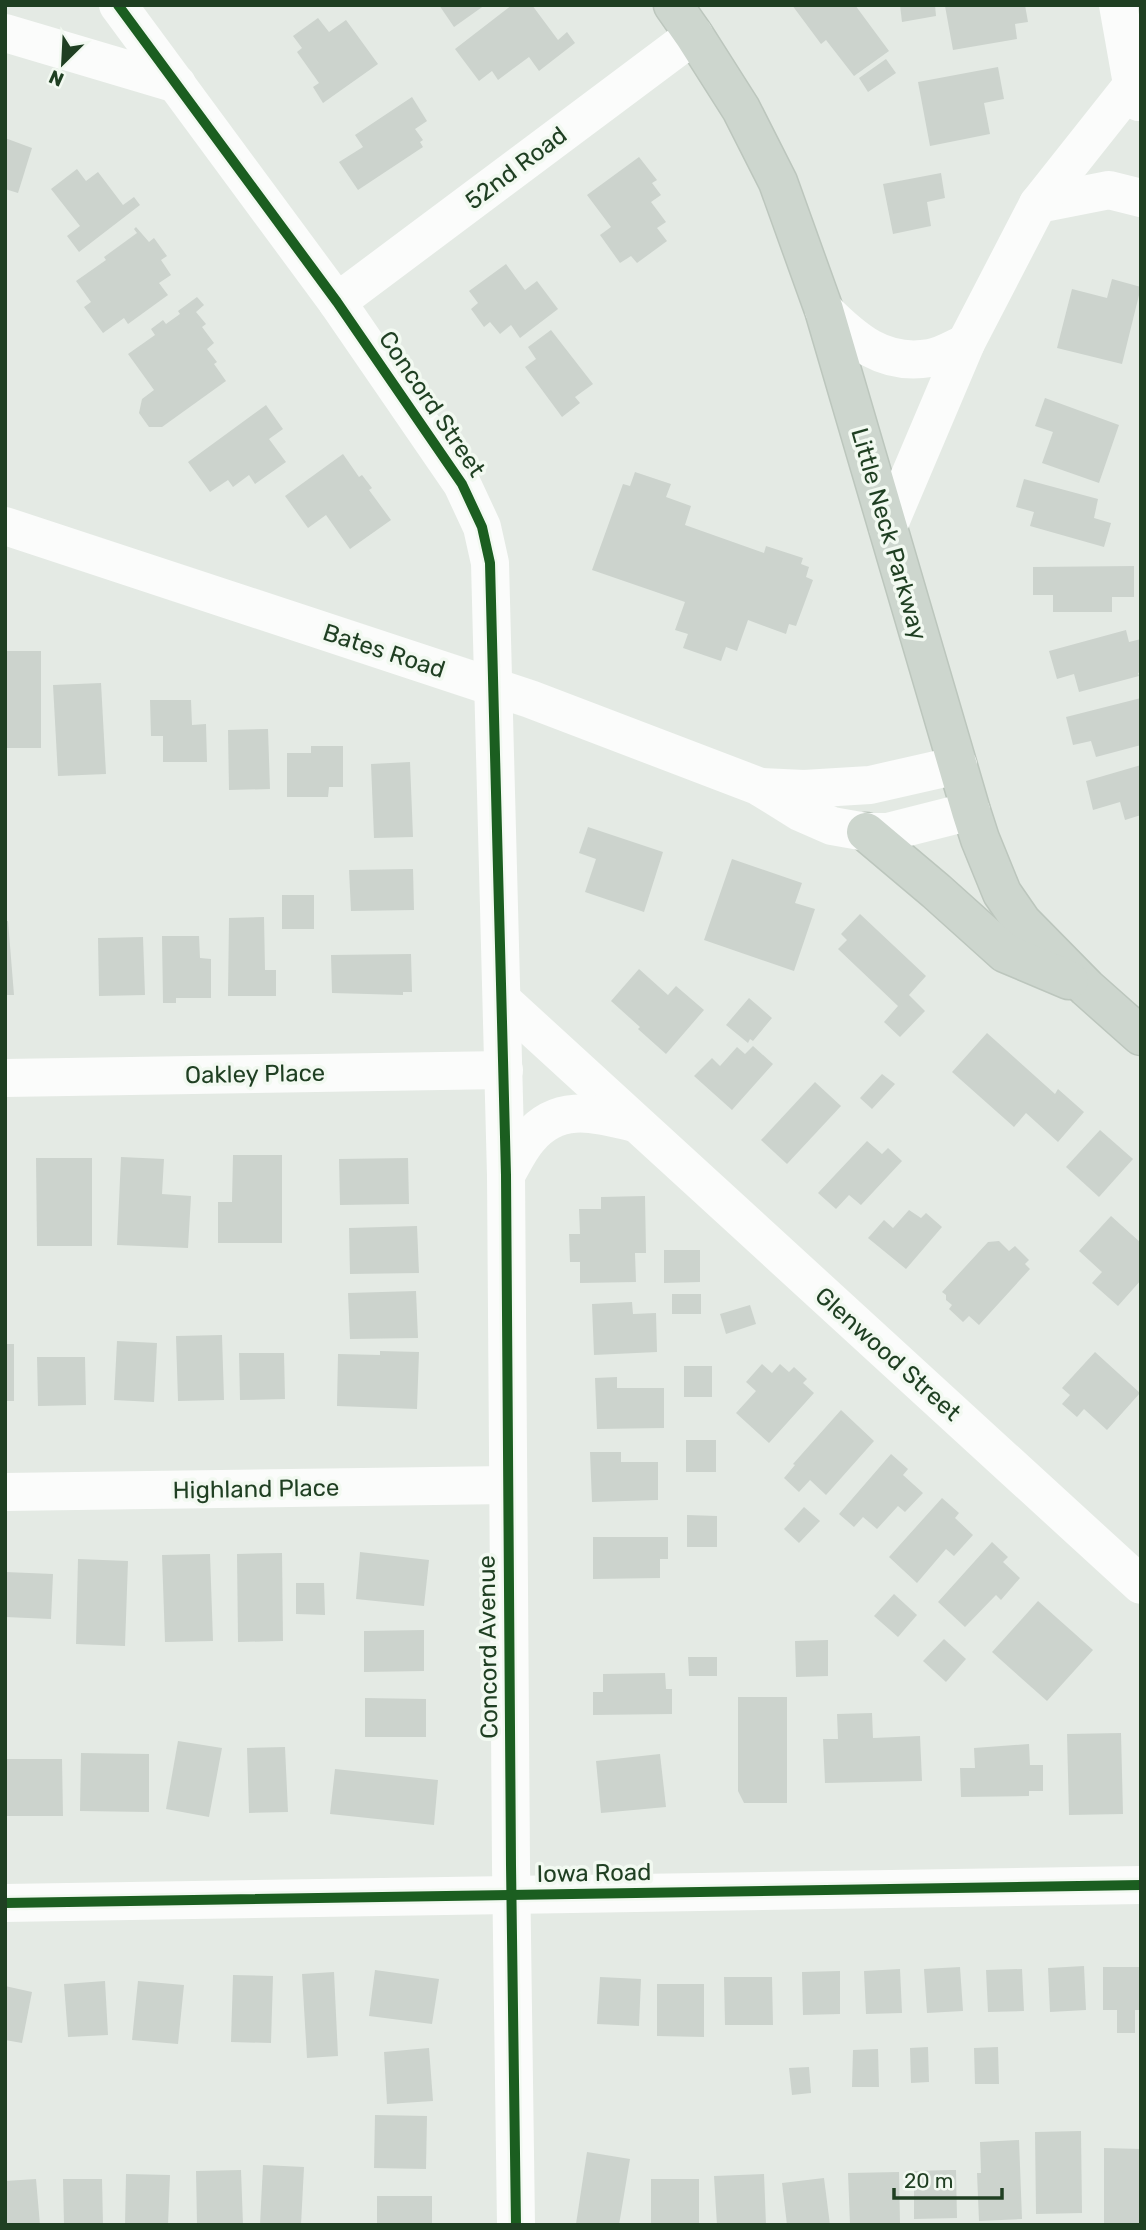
<svg xmlns="http://www.w3.org/2000/svg" width="1146" height="2230" viewBox="0 0 1146 2230" font-family="Rubik,sans-serif">
  <style>
    .building { fill: #ccd3cd }
    .lines { fill: none; stroke-linecap: round; stroke-linejoin: round }
    .major-casing { stroke: #bcc6bd; stroke-width: 41 }
    .minor { stroke: #fbfcfb; stroke-width: 38 }
    .major { stroke: #cdd6ce; stroke-width: 38 }
    .cycleway-casing { stroke: #f2f9f1; stroke-width: 15 }
    .cycleway { stroke: #1b5e20; stroke-width: 10 }
    .labels { text-anchor: middle; dominant-baseline: central; stroke-width: 7; stroke-linejoin: round; paint-order: stroke }
    .street-label { font-size: 24px; fill: #1f3f22; stroke: #f2f9f1 }
  </style>
  <rect width="100%" height="100%" fill="#e4eae4"/>
  <g class="building">
    <path d="M439 5H485L454 27Z"/>
    <path d="M512 5H532L558 40 567 32 575 43 539 71 529 57 498 80 492 71 479 81 455 49Z"/>
    <path d="M792 5H855L889 51 854 76 826 40 821 44Z"/>
    <path d="M900 5H935L936 16 902 22Z"/>
    <path d="M1025 5 1028 22 1015 24 1017 39 953 50 945 6Z"/>
    <path d="M318 18 329 32 346 20 378 64 323 103 313 87 319 83 297 52 302 48 293 36Z"/>
    <path d="M886 59 896 73 868 92 859 78Z"/>
    <path d="M998 67 1004 99 984 103 990 134 930 146 918 82Z"/>
    <path d="M412 97 427 121 415 129 423 140 420 142 423 147 358 190 339 162 363 147 355 135Z"/>
    <path d="M5 138 32 148 18 193 5 189Z"/>
    <path d="M639 157 657 180 652 183 661 195 651 202 666 222 657 228 667 241 637 263 631 256 620 263 600 235 611 227 587 195Z"/>
    <path d="M77 169 86 181 98 172 123 205 134 197 140 205 79 252 67 236 80 226 51 189Z"/>
    <path d="M941 173 945 198 927 202 931 226 893 234 883 184Z"/>
    <path d="M136 227 149 242 154 238 167 256 161 260 171 275 159 283 168 295 128 324 124 318 103 333 84 307 91 302 76 281 106 260 104 257 137 233 134 229Z"/>
    <path d="M506 264 525 290 537 281 558 309 520 338 511 325 500 334 490 322 484 327 471 309 478 303 469 291Z"/>
    <path d="M1112 279 1141 287 1122 364 1057 348 1072 289 1107 298Z"/>
    <path d="M197 297 204 305 196 312 206 324 202 327 214 343 207 349 217 362 214 364 226 381 162 427H149L139 413 142 399 154 390 128 354 155 335 151 329 163 320 166 324 180 314 178 311Z"/>
    <path d="M551 330 593 384 575 397 580 403 562 417 525 367 536 359 528 347Z"/>
    <path d="M1045 398 1119 425 1099 483 1042 463 1053 432 1035 426Z"/>
    <path d="M266 405 283 429 269 439 286 462 255 484 249 475 233 487 228 480 210 492 188 462Z"/>
    <path d="M343 454 359 477 362 475 372 488 369 490 391 520 350 549 326 515 308 528 285 496Z"/>
    <path d="M635 472 671 484 666 497 691 506 685 525 764 553 766 546 803 558 801 564 809 567 806 577 813 580 796 626 789 624 786 634 748 620 737 651 726 647 721 661 683 648 688 634 675 630 685 602 592 570 623 484 630 486Z"/>
    <path d="M1024 479 1098 499 1094 518 1111 523 1104 547 1030 526 1034 512 1016 507Z"/>
    <path d="M1134 566V597H1112V612H1053V595H1033V567Z"/>
    <path d="M1126 630 1129 642 1141 639V672L1138 673 1139 676 1079 692 1074 674 1057 679 1049 651Z"/>
    <rect x="5" y="651" width="36" height="97"/>
    <path d="M101 683 106 774 58 776 53 685Z"/>
    <path d="M1141 698V745L1096 757 1091 741 1073 745 1066 717Z"/>
    <path d="M150 700H191L192 725 206 724 207 762H163V736H151Z"/>
    <path d="M268 729 270 789 229 790 228 730Z"/>
    <path d="M311 746H343V787H329L328 797H287V753H311Z"/>
    <path d="M410 762 413 837 374 838 371 764Z"/>
    <path d="M1141 765V815L1125 820 1120 802 1093 810 1086 781Z"/>
    <path d="M588 827 663 852 644 912 585 892 596 859 579 853Z"/>
    <path d="M732 859 802 883 795 903 815 909 794 971 704 940Z"/>
    <path d="M413 869 414 910 351 911 349 870Z"/>
    <rect x="282" y="895" width="32" height="34"/>
    <path d="M860 914 926 976 909 995 925 1011 900 1037 884 1022 898 1006 838 949 847 940 841 934Z"/>
    <path d="M264 917 265 970H276V996H228L229 918Z"/>
    <path d="M5 921H8L14 995H5Z"/>
    <path d="M162 936H199L200 958 211 959V998H176V1003H163Z"/>
    <path d="M143 937 145 995 99 996 98 938Z"/>
    <path d="M411 954 412 992H403V995L332 993 331 955Z"/>
    <path d="M639 969 668 995 676 986 704 1010 666 1054 638 1029 640 1027 611 1001Z"/>
    <path d="M749 998 772 1018 753 1041 750 1039 748 1043 726 1025Z"/>
    <path d="M987 1033 1055 1094 1058 1089 1084 1112 1058 1142 1026 1113 1014 1127 952 1072Z"/>
    <path d="M753 1046 773 1064 732 1110 694 1076 712 1058 720 1066 737 1047 745 1054Z"/>
    <path d="M882 1074 895 1084 872 1109 860 1098Z"/>
    <path d="M815 1082 841 1106 787 1164 761 1140Z"/>
    <path d="M1100 1130 1133 1159 1099 1197 1066 1167Z"/>
    <path d="M867 1141 882 1154 888 1148 902 1161 861 1205 849 1195 836 1209 818 1193Z"/>
    <path d="M233 1155H282V1243H218V1202H232Z"/>
    <path d="M121 1157 164 1159 162 1194 191 1196 188 1248 117 1245Z"/>
    <path d="M36 1158H92V1246H37Z"/>
    <path d="M408 1158 409 1204 340 1205 339 1159Z"/>
    <path d="M645 1196 646 1253H635L636 1282 580 1283V1262H570L569 1234H580L579 1209H601V1197Z"/>
    <path d="M909 1210 921 1218 926 1213 942 1227 906 1269 868 1238 884 1220 893 1228Z"/>
    <path d="M1111 1216 1141 1243V1280L1118 1306 1092 1283 1102 1272 1079 1251Z"/>
    <path d="M417 1226 419 1273 350 1274 349 1228Z"/>
    <path d="M999 1241 1009 1251 1015 1246 1029 1260 1025 1264 1030 1269 979 1325 969 1316 963 1322 949 1309 952 1305 946 1300V1295L942 1292 988 1242Z"/>
    <path d="M664 1250H700V1282L664 1283Z"/>
    <path d="M416 1291 418 1338 350 1339 348 1293Z"/>
    <rect x="672" y="1294" width="29" height="20"/>
    <path d="M632 1302 633 1314 656 1313 657 1352 594 1355 592 1304Z"/>
    <path d="M750 1305 756 1324 726 1334 720 1314Z"/>
    <path d="M222 1335 224 1400 178 1401 176 1336Z"/>
    <path d="M117 1341 157 1343 154 1402 114 1400Z"/>
    <rect x="5" y="1344" width="9" height="57"/>
    <path d="M380 1351 419 1352 417 1409 337 1406 338 1354 380 1355Z"/>
    <path d="M1095 1352 1140 1393 1107 1430 1084 1409 1077 1417 1062 1404 1070 1395 1062 1388Z"/>
    <path d="M239 1353H284L285 1399 240 1400Z"/>
    <path d="M37 1357H85L86 1405 38 1406Z"/>
    <path d="M762 1364 772 1373 780 1364 789 1372 794 1367 807 1379 803 1383 814 1393 769 1443 736 1413 756 1391 746 1382Z"/>
    <rect x="684" y="1366" width="28" height="31"/>
    <path d="M617 1377V1388H664V1428L597 1429 595 1378Z"/>
    <path d="M841 1410 874 1441 826 1495 810 1480 799 1492 784 1478 795 1465 793 1464Z"/>
    <rect x="686" y="1440" width="30" height="32"/>
    <path d="M590 1452H621V1462H658V1500L592 1502Z"/>
    <path d="M891 1454 908 1469 903 1475 923 1493 905 1512 898 1506 877 1529 863 1517 854 1527 839 1514Z"/>
    <path d="M942 1498 959 1513 955 1518 973 1535 954 1556 946 1549 917 1583 889 1557Z"/>
    <path d="M804 1507 820 1521 799 1543 784 1529Z"/>
    <path d="M687 1515 717 1516V1547H687Z"/>
    <path d="M593 1537H668V1559H660V1578L593 1579Z"/>
    <path d="M992 1542 1008 1557 1003 1562 1020 1578 1001 1600 996 1595 965 1627 938 1602Z"/>
    <path d="M360 1552 429 1560 424 1606 356 1599Z"/>
    <path d="M282 1553 283 1641 238 1642 237 1554Z"/>
    <path d="M210 1554 213 1641 165 1642 162 1555Z"/>
    <path d="M78 1559 128 1561 125 1646 76 1644Z"/>
    <path d="M5 1572 53 1574 51 1619 5 1617Z"/>
    <path d="M296 1583H324L325 1615 296 1614Z"/>
    <path d="M894 1594 917 1615 898 1637 874 1616Z"/>
    <path d="M1038 1601 1093 1650 1047 1701 992 1652Z"/>
    <path d="M424 1630V1671L364 1672V1631Z"/>
    <path d="M944 1639 966 1659 946 1682 923 1661Z"/>
    <path d="M828 1640V1676L796 1677 795 1641Z"/>
    <path d="M688 1657H717V1676H689Z"/>
    <path d="M665 1673 666 1689H672V1714L593 1715V1692H603V1674Z"/>
    <path d="M738 1697H787V1803H744L738 1791Z"/>
    <path d="M365 1698 426 1699V1737H365Z"/>
    <path d="M872 1713 873 1738 920 1736 922 1781 825 1783 823 1739H838L837 1714Z"/>
    <path d="M1121 1733 1123 1814 1069 1815 1067 1734Z"/>
    <path d="M178 1741 222 1748 209 1817 166 1809Z"/>
    <path d="M1029 1744 1030 1765H1043V1791H1029V1796L961 1797 960 1768H975L974 1748Z"/>
    <path d="M285 1747 288 1812 249 1813 247 1748Z"/>
    <path d="M81 1753 149 1754V1812L80 1811Z"/>
    <path d="M660 1754 666 1807 601 1813 596 1761Z"/>
    <path d="M5 1759H62L63 1816H5Z"/>
    <path d="M335 1769 438 1780 434 1825 330 1814Z"/>
    <path d="M1084 1966 1086 2010 1050 2012 1048 1968Z"/>
    <path d="M960 1967 963 2011 927 2013 924 1969Z"/>
    <path d="M1103 1967H1139L1140 2010H1135V2033H1117V2010H1103Z"/>
    <path d="M900 1969 902 2013 866 2014 864 1971Z"/>
    <path d="M1022 1969 1024 2011 988 2012 986 1970Z"/>
    <path d="M375 1970 439 1979 432 2024 369 2016Z"/>
    <path d="M840 1971V2014L803 2015 802 1972Z"/>
    <path d="M334 1972 338 2056 307 2058 302 1974Z"/>
    <path d="M233 1975 273 1976 271 2043 231 2042Z"/>
    <path d="M600 1977 641 1979 639 2026 597 2024Z"/>
    <path d="M724 1977H772L773 2025H725Z"/>
    <path d="M105 1981 108 2035 68 2037 64 1984Z"/>
    <path d="M138 1981 184 1985 178 2044 132 2040Z"/>
    <path d="M657 1984H704V2037L657 2036Z"/>
    <path d="M5 1986 32 1992 22 2043 5 2040Z"/>
    <path d="M928 2047 929 2082 911 2083 910 2048Z"/>
    <path d="M998 2047 999 2084H975L974 2048Z"/>
    <path d="M429 2048 433 2101 387 2104 384 2052Z"/>
    <path d="M878 2049 879 2087H852L853 2050Z"/>
    <path d="M809 2067 811 2093 792 2095 789 2068Z"/>
    <path d="M375 2115 427 2116 426 2169 374 2168Z"/>
    <path d="M1081 2131 1082 2213 1036 2214 1035 2132Z"/>
    <path d="M1019 2140 1022 2219 979 2221 977 2173H981L980 2142Z"/>
    <path d="M1104 2148 1141 2149V2225H1104Z"/>
    <path d="M587 2152 630 2159 619 2225 576 2224Z"/>
    <path d="M263 2165 304 2167 301 2225H260Z"/>
    <path d="M241 2170 243 2225H197L196 2171Z"/>
    <path d="M950 2170H956L957 2218 914 2219V2171Z"/>
    <path d="M899 2172 900 2223 850 2224 848 2173Z"/>
    <path d="M126 2174 170 2175 168 2225H125Z"/>
    <path d="M764 2174 766 2225H717L714 2176Z"/>
    <path d="M824 2178 830 2225H787L782 2183Z"/>
    <path d="M36 2179 40 2225H5V2181Z"/>
    <path d="M63 2179H102L103 2225H64Z"/>
    <rect x="651" y="2179" width="48" height="46"/>
    <rect x="377" y="2196" width="55" height="29"/>
  </g>
  <g class="lines">
    <g class="major-casing">
      <g id="major">
        <path d="M673 5 694 35 741 109 778 182 824 310 971 811 980 839 1002 893 1022 922 1087 988 1141 1036"/>
        <path d="M866 832 936 891 1005 953 1069 980"/>
      </g>
    </g>
    <g class="minor">
      <path d="M118 5 337 302 462 484 482 527 490 563 506 1175 511 1865 516 2225"/>
      <path d="M1118 5 1132 84 1139 102"/>
      <path d="M5 33 177 84"/>
      <path d="M1038 204 1109 190 1141 198"/>
      <path d="M337 302 694 35"/>
      <path d="M824 310C854 340 883 366 930 358 942 356 955 348 966 343"/>
      <path d="M5 526 530 699 758 786 800 812 832 826 866 832H888L971 811"/>
      <path d="M888 527 966 343 1038 204 1141 74"/>
      <path d="M760 787 804 789 870 785 958 765"/>
      <path d="M502 1000 1141 1585"/>
      <path d="M5 1078 504 1070"/>
      <path d="M506 1175C513 1163 520 1148 529 1138 559 1102 596 1114 635 1123"/>
      <path d="M5 1492 507 1485"/>
      <path d="M5 1903 1141 1885"/>
    </g>
    <use href="#major" class="major"/>
    <g class="cycleway-casing">
      <g id="cycleway">
        <path d="M118 5 337 302 462 484 482 527 490 563 506 1175 511 1865 516 2225"/>
        <path d="M5 1903 1141 1885"/>
      </g>
    </g>
    <use href="#cycleway" class="cycleway"/>
  </g>
  <g class="labels">
    <g class="street-label">
      <text transform="translate(516 168) rotate(-37)">52nd Road</text>
      <text transform="translate(432 404) rotate(56)">Concord Street</text>
      <text transform="translate(889 534) rotate(74)">Little Neck Parkway</text>
      <text transform="translate(384 651) rotate(18)">Bates Road</text>
      <text transform="translate(255 1074) rotate(-1)">Oakley Place</text>
      <text transform="translate(888 1354) rotate(42)">Glenwood Street</text>
      <text transform="translate(256 1489) rotate(-1)">Highland Place</text>
      <text transform="translate(488 1647) rotate(-91)">Concord Avenue</text>
      <text transform="translate(594 1873) rotate(-1)">Iowa Road</text>
    </g>
  </g>
  <rect width="1146" height="2230" fill="none" stroke="#1f3f22" stroke-width="14"/>
  <g transform="translate(63 63) rotate(204)" stroke="#f2f9f1" stroke-width="5" paint-order="stroke">
  <path d="M0-5L12 26L0 18L-12 26Z" fill="#1f3f22"/>
  <text y="-10" font-size="19" font-weight="bold" text-anchor="middle" fill="#1f3f22">N</text>
  </g>
  <path d="M894 2188v10h108v-10" fill="none" stroke="#1f3f22" stroke-width="3.5"/>
  <text x="904" y="2188" font-size="21" fill="#1f3f22" stroke="#f2f9f1" stroke-width="5" paint-order="stroke">20 m</text>
</svg>
